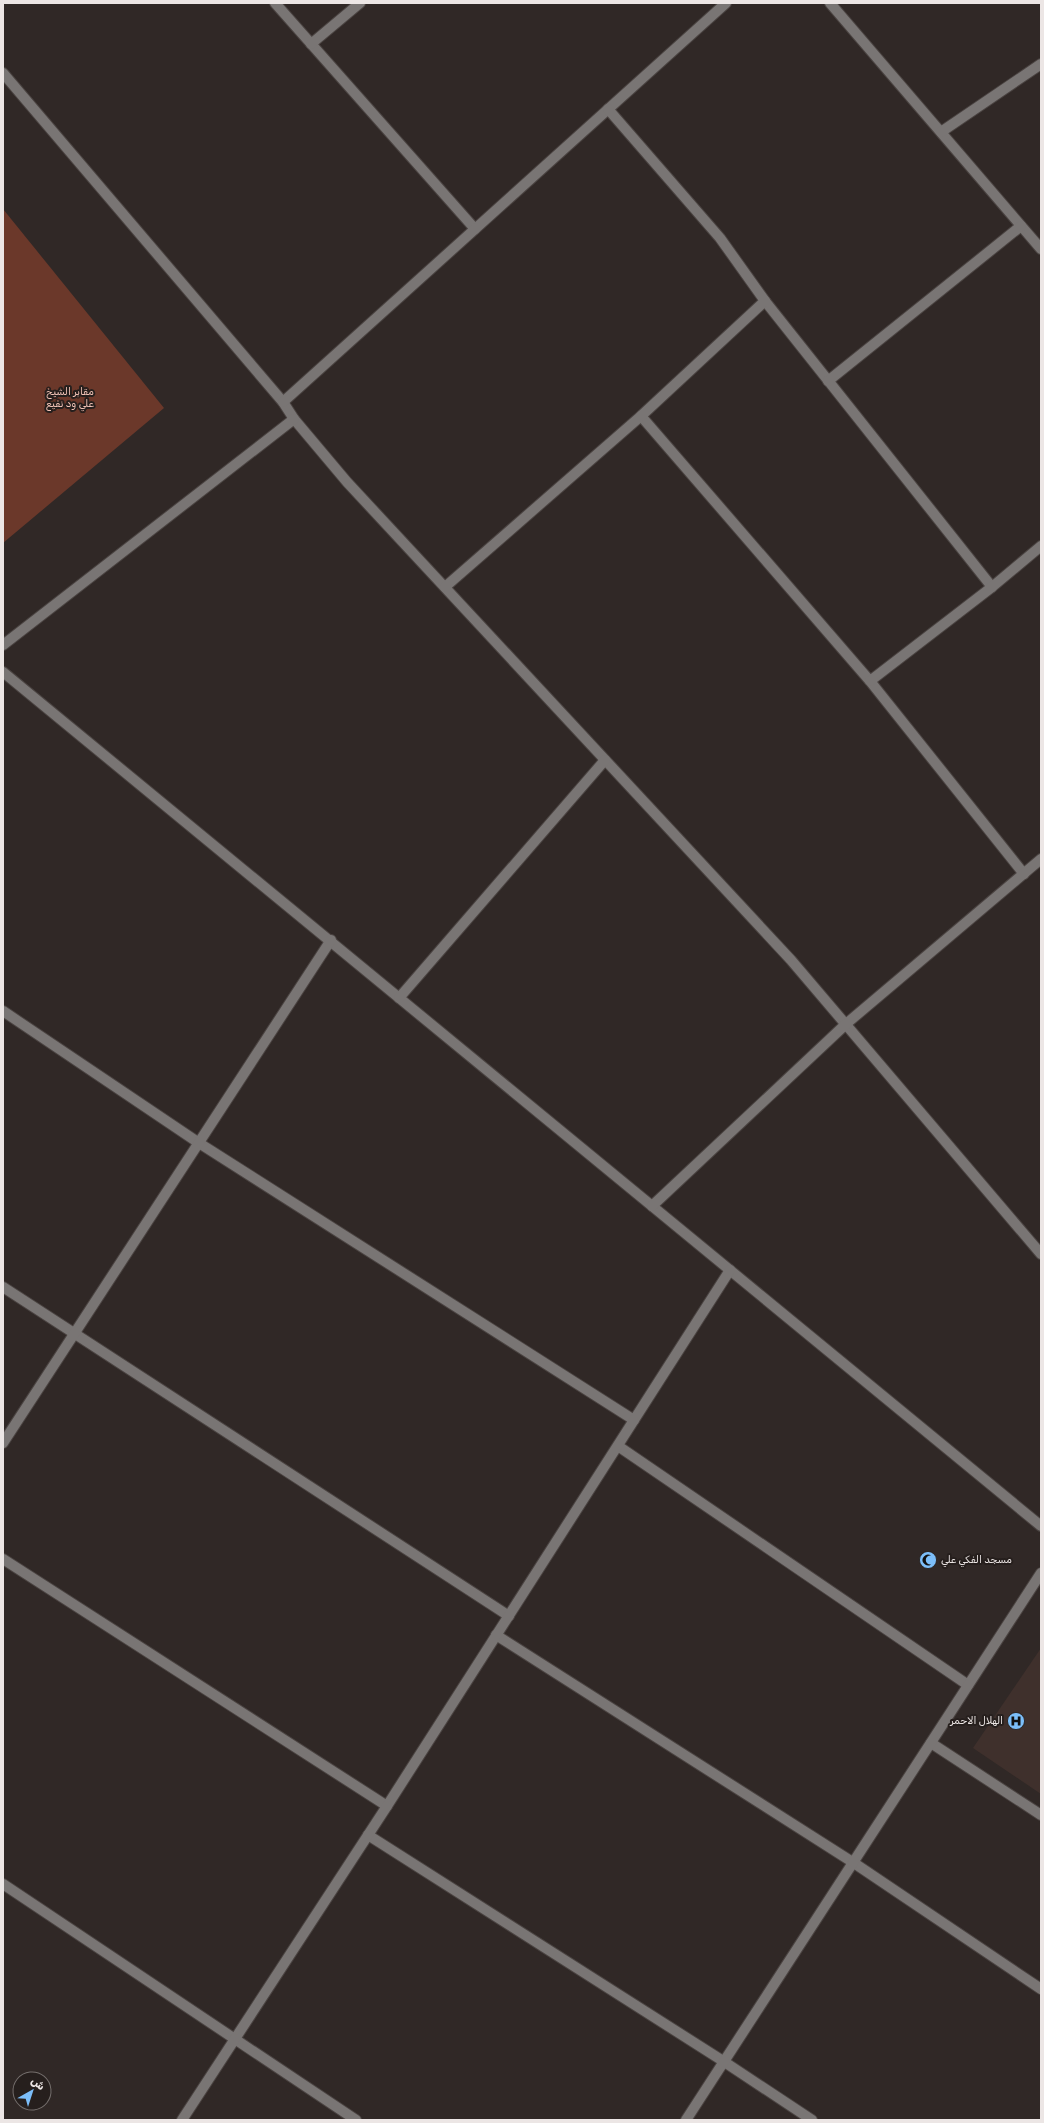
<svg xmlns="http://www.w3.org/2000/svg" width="1044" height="2123" viewBox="0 0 1044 2123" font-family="Rubik,'Noto Sans Arabic',sans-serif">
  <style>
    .built { fill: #3f302c }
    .green { fill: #6b382a }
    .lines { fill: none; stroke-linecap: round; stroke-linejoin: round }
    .minor-casing { stroke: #4a4341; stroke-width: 12 }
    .minor { stroke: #797574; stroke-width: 10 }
    .labels { text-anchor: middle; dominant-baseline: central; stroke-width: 4; stroke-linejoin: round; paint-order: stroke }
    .park-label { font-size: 10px; fill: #f2c3b6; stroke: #261f1d }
    .poi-label { font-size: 10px; fill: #ece6e5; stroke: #261f1d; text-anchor: start }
  </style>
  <rect width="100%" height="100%" fill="#302826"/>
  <path class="built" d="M1041 1648V1794L973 1748Z"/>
  <path class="green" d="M3 209 164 408 3 543Z"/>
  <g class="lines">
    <g class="minor-casing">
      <g id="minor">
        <path d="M275 3 475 229"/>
        <path d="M830 3 1041 249"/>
        <path d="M311 44 360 3"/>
        <path d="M3 73 283 402 294 419 347 482 791 960 1041 1254"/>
        <path d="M941 132 1041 64"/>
        <path d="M765 301 992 587"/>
        <path d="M828 381 1021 226"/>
        <path d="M283 402 726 3"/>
        <path d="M641 416 870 681 1024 874"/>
        <path d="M445 587 641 416 765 301 720 238 608 109"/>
        <path d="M3 645 294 419"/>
        <path d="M3 672 1041 1526"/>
        <path d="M870 681 992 587 1041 546"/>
        <path d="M399 998 605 760"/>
        <path d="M3 1011 199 1143 634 1420"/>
        <path d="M652 1206 846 1024 1041 859"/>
        <path d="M3 1287 509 1616"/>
        <path d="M3 1443 331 940"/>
        <path d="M618 1446 968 1685"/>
        <path d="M3 1559 387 1806"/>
        <path d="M496 1635 854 1863 1041 1989"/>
        <path d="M931 1743 1041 1815"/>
        <path d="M368 1835 723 2061 812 2120"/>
        <path d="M3 1884 356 2120"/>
        <path d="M182 2120 387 1806 730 1270"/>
        <path d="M686 2120 1041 1573"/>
      </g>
    </g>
    <use href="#minor" class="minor"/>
  </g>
  <defs>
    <g id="mosque-disc" transform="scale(0.9)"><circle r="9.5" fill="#7cbef9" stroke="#261f1d"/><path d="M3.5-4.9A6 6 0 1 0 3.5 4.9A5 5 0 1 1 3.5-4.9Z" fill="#111"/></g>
    <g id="hospital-disc" transform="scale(0.9)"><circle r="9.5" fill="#7cbef9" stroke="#261f1d"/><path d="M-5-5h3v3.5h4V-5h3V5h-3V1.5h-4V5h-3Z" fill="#111"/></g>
  </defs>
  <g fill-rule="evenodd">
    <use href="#mosque-disc" x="928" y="1560"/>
    <use href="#hospital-disc" x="1016" y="1721"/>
  </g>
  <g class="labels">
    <g class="park-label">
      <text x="70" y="392">مقابر الشيخ<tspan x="70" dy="12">علي ود نفيع</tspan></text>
    </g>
    <g class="poi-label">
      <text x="941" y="1560">مسجد الفكي علي</text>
      <text x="1003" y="1721" text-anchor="end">الهلال الاحمر</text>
    </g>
  </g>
  <rect width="1044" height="2123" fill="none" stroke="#ece6e5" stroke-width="8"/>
  <g transform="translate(32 2091) rotate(39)"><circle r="19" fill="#261f1d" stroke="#756f6d"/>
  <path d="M0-3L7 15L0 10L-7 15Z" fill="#7cbef9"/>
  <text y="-6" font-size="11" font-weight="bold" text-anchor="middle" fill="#ece6e5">ش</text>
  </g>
</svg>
